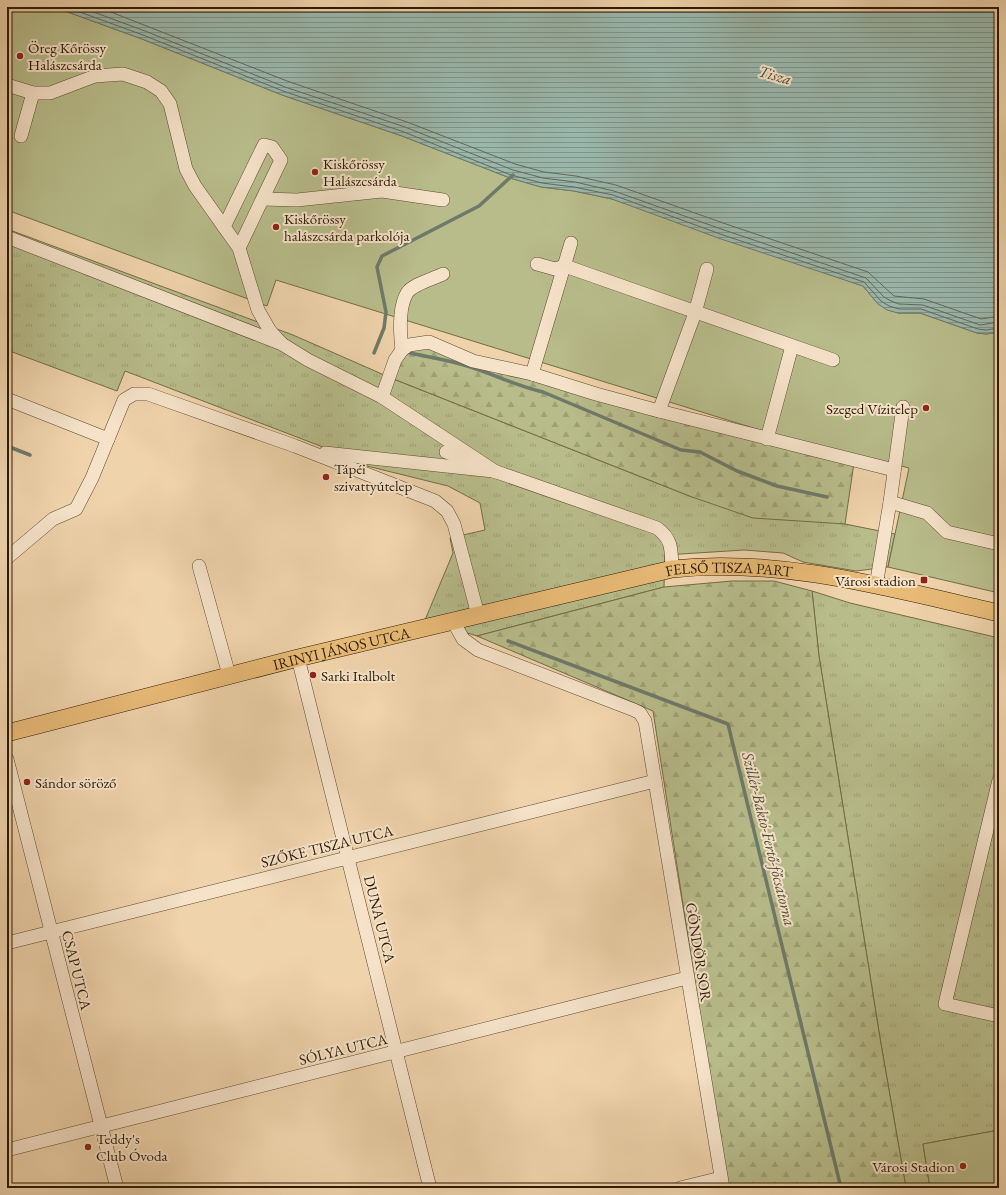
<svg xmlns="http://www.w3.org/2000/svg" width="1006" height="1195" viewBox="0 0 1006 1195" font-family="'EB Garamond',serif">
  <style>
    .grass { fill: url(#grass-tufts); stroke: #726c47 }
    .forest { fill: url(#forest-firs); stroke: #726c47 }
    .garden { fill: #b7bc8a; stroke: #726c47 }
    .water { fill: url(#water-rules); stroke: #6e7969 }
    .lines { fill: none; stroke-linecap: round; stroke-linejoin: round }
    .shore { stroke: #636958; stroke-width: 1 }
    .stream { stroke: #6e7969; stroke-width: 3.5 }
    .minor-casing { stroke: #5d492e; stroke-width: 14 }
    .major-casing { stroke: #2c1b04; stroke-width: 18 }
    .minor { stroke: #f5e2c8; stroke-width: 13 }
    .major { stroke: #e8ba76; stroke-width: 17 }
    .poi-dot { fill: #8f2418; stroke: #f5e2c8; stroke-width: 1.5 }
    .labels { text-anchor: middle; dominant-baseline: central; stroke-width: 4; stroke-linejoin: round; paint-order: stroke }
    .poi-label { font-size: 15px; fill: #2c1b04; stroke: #f5e2c8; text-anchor: start }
    .street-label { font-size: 15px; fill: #2c1b04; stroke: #f5e2c8 }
    .water-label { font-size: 16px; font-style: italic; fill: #4d4a36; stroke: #f5e2c8 }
  </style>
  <defs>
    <pattern id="grass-tufts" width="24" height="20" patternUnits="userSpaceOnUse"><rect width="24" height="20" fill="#b7bc8a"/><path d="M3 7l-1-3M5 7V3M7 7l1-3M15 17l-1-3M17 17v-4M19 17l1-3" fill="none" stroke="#9ea175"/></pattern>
    <pattern id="forest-firs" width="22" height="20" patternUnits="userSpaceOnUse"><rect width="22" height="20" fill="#b7bc8a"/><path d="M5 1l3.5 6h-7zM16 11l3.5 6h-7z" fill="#9ea175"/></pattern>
    <pattern id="water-rules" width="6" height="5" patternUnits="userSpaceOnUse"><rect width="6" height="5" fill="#9ab7ac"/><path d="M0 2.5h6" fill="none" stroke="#7e948a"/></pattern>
  </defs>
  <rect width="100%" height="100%" fill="#efd3ab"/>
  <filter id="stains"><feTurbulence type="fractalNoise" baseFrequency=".005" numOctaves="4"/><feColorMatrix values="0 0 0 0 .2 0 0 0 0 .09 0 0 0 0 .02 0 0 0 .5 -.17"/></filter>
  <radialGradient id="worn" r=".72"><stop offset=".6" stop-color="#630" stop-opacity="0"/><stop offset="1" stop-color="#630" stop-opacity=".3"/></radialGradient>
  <g class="grass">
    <path d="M7 229 293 335 391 378 692 497 845 524 895 534 888 567 856 571 803 562 783 553 744 550 665 555 664 587 477 636 425 620 453 553 450 538 485 530 480 503 448 486 359 464 355 473 328 449 125 371 117 391 7 350Z"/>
    <path d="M812 591 850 603 999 638V1130L923 1144 930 1188H906L880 1038 819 656Z"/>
  </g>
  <g class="forest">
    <path d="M425 346 854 463 845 524 753 518 692 497 391 378 405 353Z"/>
    <path d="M732 581H774L812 591 819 656 880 1038 906 1188H727L653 711 477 636 664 587Z"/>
  </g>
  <g class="garden">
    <path d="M7 7H54L142 39 282 95 402 136 510 178 541 187 574 191 612 199 863 286 878 304 898 313H920L977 333 986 334 999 332V593L888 567 909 468 763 431 276 280 267 306 7 210Z"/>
    <path d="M999 1130V1188H930L923 1144Z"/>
  </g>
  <path class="water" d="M54 7H999V332L986 334 977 333 920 313H898L887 310 878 304 863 286 721 239 612 199 574 191 541 187 510 178 402 136 282 95 142 39Z"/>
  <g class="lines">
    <g class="shore">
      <path d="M66 7 143 35 283 91 404 132 511 175 542 183 574 187 613 195 723 235 864 282 881 301 889 306 899 309H921L978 329 986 330 999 328"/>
      <path d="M80 7 145 31 285 87 405 127 513 170 543 178 575 182 614 191 724 230 866 278 884 297 891 301 899 304 923 305 980 325 999 322"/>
      <path d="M98 7 287 81 407 122 515 164 544 172 576 176 616 185 726 224 868 272 894 296 924 299 981 319 999 316"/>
    </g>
    <g class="stream">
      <path d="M374 353 384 328 386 312 377 267 382 256 479 206 513 175"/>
      <path d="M410 353C428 357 447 360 464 365 492 373 515 386 543 392L681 450 700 452 737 471 777 486 827 497"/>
      <path d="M7 446 30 455"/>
      <path d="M508 641 728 724 841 1188"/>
    </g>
    <g class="minor-casing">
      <g id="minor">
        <path d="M7 85 33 93H50L95 76 123 74 147 82 161 91 170 104 186 169 195 186 239 248 258 310 270 331 281 343"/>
        <path d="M21 136 33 93"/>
        <path d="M263 199 297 200 382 191 443 200"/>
        <path d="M224 227 264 145 272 147 281 160 239 248"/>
        <path d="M7 237 282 344 308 360 382 397 496 472"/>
        <path d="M537 264 555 269 565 266 833 360"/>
        <path d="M402 350C400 333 398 308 407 293 413 284 433 279 443 274"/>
        <path d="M532 374 571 243"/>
        <path d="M382 397 395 360 402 350 409 345 429 342 473 361 532 374 596 394 659 411 894 470"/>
        <path d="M7 399 108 439"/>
        <path d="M659 411 695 313 707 269"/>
        <path d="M767 439 792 346"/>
        <path d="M446 452 470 461"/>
        <path d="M325 453 493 471"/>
        <path d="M488 469 657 528C673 540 671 550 672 569"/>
        <path d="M890 502 927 513 947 532 999 544"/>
        <path d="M7 558 53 519 76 509 92 478 124 400 134 394H148L295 446 435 501 447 511 454 524 478 615"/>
        <path d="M199 566 229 675"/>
        <path d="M876 586 890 502 903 407"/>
        <path d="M453 621 463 639 478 650 634 710 640 713 645 721 723 1188"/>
        <path d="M298 658 430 1188"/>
        <path d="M7 759 117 1188"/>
        <path d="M999 780 945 1004 999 1016"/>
        <path d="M7 943 655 781"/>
        <path d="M7 1150 687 978"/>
        <path d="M680 1188 721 1178"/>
      </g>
    </g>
    <g class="major-casing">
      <g id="major">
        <path id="s1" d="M7 733 298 658 672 569C782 557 893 589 999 613"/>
      </g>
    </g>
    <use href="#minor" class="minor"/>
    <use href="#major" class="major"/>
  </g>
  <g class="poi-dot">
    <circle cx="20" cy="56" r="4"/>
    <circle cx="315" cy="172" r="4"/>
    <circle cx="276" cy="227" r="4"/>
    <circle cx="926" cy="408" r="4"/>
    <circle cx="326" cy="477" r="4"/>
    <rect x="920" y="576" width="8" height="8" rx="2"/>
    <circle cx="313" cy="675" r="4"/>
    <circle cx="27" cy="782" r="4"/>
    <circle cx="88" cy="1147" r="4"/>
    <circle cx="963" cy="1166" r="4"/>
  </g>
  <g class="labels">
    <g class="poi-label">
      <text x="28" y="47">Öreg Kőrössy<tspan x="28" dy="17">Halászcsárda</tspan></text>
      <text x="323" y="163">Kiskőrössy<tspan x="323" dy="17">Halászcsárda</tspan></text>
      <text x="284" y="218">Kiskőrössy<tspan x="284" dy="17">halászcsárda parkolója</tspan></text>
      <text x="918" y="408" text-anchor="end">Szeged Vízitelep</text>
      <text x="334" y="468">Tápéi<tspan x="334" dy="17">szivattyútelep</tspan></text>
      <text x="916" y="580" text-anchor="end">Városi stadion</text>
      <text x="321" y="675">Sarki Italbolt</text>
      <text x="35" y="782">Sándor söröző</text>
      <text x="96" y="1138">Teddy's<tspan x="96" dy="17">Club Óvoda</tspan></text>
      <text x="955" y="1166" text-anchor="end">Városi Stadion</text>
    </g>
    <g class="street-label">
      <text stroke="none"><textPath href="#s1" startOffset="742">FELSŐ TISZA PART</textPath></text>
      <text stroke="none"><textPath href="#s1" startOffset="345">IRINYI JÁNOS UTCA</textPath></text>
      <text transform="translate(327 846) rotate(-14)">SZŐKE TISZA UTCA</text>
      <text transform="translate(380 919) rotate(76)">DUNA UTCA</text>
      <text transform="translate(699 952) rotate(81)">GÖNDÖR SOR</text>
      <text transform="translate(77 970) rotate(76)">CSAP UTCA</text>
      <text transform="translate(343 1049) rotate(-14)">SÓLYA UTCA</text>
    </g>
    <g class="water-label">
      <text transform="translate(775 75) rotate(16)">Tisza</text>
      <text transform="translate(769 839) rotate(76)">Szillér-Baktó-Fertő-főcsatorna</text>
    </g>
  </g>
  <rect width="1006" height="1195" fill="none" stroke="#efd3ab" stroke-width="24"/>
  <rect x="8" y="8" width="990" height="1179" fill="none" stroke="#2c1b04" stroke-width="2"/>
  <rect x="12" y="12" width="982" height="1171" fill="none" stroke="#2c1b04"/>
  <rect width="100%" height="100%" filter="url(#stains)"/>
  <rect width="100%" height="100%" fill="url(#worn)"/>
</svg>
